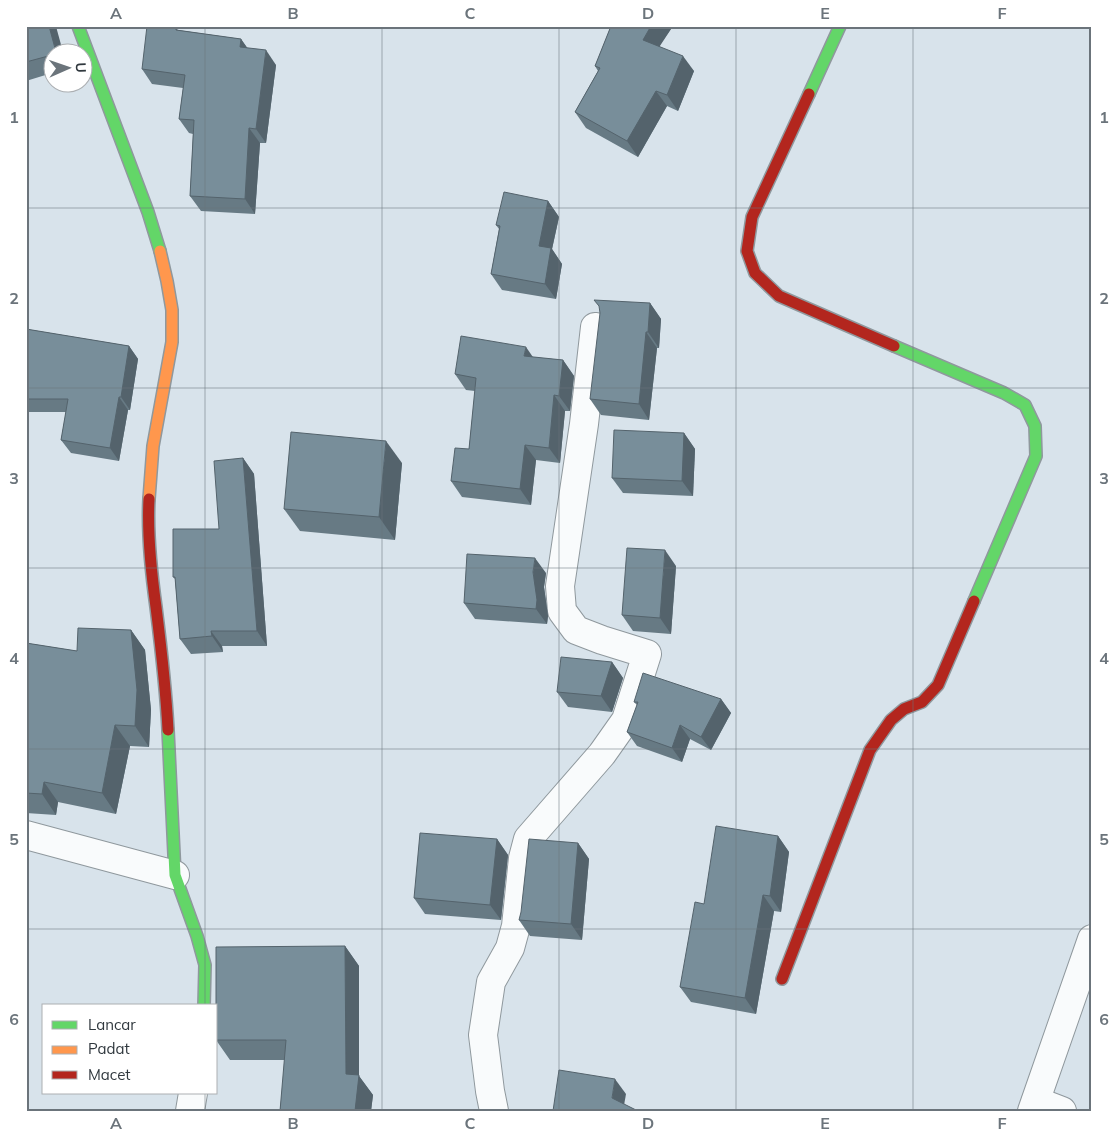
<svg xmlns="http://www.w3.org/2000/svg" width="1118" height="1137" viewBox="0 0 1118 1137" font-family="Mulish,sans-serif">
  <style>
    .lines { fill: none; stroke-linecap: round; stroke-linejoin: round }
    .street-casing { stroke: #8f989d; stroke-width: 30 }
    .fast-casing { stroke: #8f989d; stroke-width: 14 }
    .slow-casing { stroke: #8f989d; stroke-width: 14 }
    .jam-casing { stroke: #8f989d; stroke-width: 14 }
    .street { stroke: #f9fbfc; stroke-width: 28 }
    .fast { stroke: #63d668; stroke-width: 11 }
    .slow { stroke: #ff974d; stroke-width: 11 }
    .jam { stroke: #b3261e; stroke-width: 11 }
    .wall { fill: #677a84 }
    .shaded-wall { fill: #54636c }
    .building { fill: #788e9a; stroke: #54636c }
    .grid { fill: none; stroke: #6b747b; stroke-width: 1; stroke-opacity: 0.55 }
    .neatline { fill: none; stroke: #6b747b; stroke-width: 2 }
    .grid-label { font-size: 16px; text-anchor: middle; font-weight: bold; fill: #6b747b }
  </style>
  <rect width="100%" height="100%" fill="#d8e3eb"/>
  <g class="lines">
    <g class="street-casing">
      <g id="street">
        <path d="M26 835 175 875"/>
        <path d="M1036 1101 1062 1111"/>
        <path d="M190 1111 193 1093"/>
        <path d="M494 1111 490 1091 483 1035 491 982 510 948 516 926 523 858 528 839 602 754 626 720 647 654 602 640 576 630 562 611 560 586 584 424 595 327"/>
        <path d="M1032 1111 1092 939"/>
      </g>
    </g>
    <g class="fast-casing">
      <g id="fast">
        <path d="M78 26 148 212 160 251"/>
        <path d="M809 94 840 26"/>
        <path d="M894 346 1004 393 1025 405 1035 426 1036 456 974 601"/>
        <path d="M168 730 175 875 197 936 205 965 204 1006"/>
      </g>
    </g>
    <g class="slow-casing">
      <path id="slow" d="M149 499 153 446 172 342V310L167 281 160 251"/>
    </g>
    <g class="jam-casing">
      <g id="jam">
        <path d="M809 94 752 217 747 251 755 273 779 296 894 346"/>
        <path d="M149 499C147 535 151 571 156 607 161 647 166 689 168 730"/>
        <path d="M782 979 870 750 891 720 904 709 922 702 938 685 974 601"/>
      </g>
    </g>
    <use href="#street" class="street"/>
    <use href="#fast" class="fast"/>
    <use href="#slow" class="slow"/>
    <use href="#jam" class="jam"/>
  </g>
  <g class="wall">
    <path d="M32 26H55L57 30 52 52V73L26 81V28Z"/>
    <path d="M611 26H673L659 46 694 71 678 111 667 106 638 157 586 128 575 112 598 71 595 66Z"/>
    <path d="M176 28 178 30 241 39 247 48 276 65 266 143H260L255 214 201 211 190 196 193 134 189 133 179 119 183 88 152 84 142 69Z"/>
    <path d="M548 201 559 217 552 249 562 264 556 299 502 290 491 274 499 229 496 225Z"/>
    <path d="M650 303 661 319 659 348H657L649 420 601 415 590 399Z"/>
    <path d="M26 329 129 346 138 359 130 410H128L119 461 71 453 61 440 66 412H26Z"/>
    <path d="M532 357 563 360 574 376 570 411H565L560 463 536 460 531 505 462 497 451 481 469 449 475 391 466 390 455 374Z"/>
    <path d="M684 433 695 449 693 496 623 493 612 478Z"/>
    <path d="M243 458 254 474 267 646H222L223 652 191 654 180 639 175 579 173 577 219 529Z"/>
    <path d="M402 463 395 540 300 531 284 509Z"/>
    <path d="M676 566 671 634 633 631 622 615Z"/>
    <path d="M546 573 544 587 548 616 547 624 475 619 464 603Z"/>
    <path d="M131 630 145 650 151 710 149 747 130 746 116 814 58 802 56 815 26 813V643L77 651Z"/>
    <path d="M612 662 623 678 612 712 568 707 557 692Z"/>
    <path d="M721 699 731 713 711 750 690 739 682 762 637 746 627 732 637 705 634 702Z"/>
    <path d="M778 836 789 852 781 912 774 911 756 1014 691 1002 680 987 704 904Z"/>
    <path d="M497 839 508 855 501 920 425 914 414 898Z"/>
    <path d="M578 843 589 859 582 940 530 936 519 920Z"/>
    <path d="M345 946 359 966V1076L373 1095 371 1111H280L285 1060H230L216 1040Z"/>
  </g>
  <g class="shaded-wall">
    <path d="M49 26H55L57 30 63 52H56Z"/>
    <path d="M651 26H673L654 55 643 40Z"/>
    <path d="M241 39 251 53 240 47Z"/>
    <path d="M266 50 276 65 266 143 256 129Z"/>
    <path d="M683 56 694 71 678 111 667 95Z"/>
    <path d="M656 91 667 106 638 157 627 141Z"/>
    <path d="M249 128 260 143 255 214 245 199Z"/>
    <path d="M548 201 559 217 552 249 562 264 556 299 545 284 539 246Z"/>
    <path d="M650 303 661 319 659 348 648 332Z"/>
    <path d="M646 332 657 348 649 420 639 404Z"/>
    <path d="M129 346 138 359 130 410 121 397Z"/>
    <path d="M526 347 537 363 524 356Z"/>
    <path d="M563 360 574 376 570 411 559 396Z"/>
    <path d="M554 395 565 411 560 463 549 448Z"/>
    <path d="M119 397 128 410 119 461 110 448Z"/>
    <path d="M684 433 695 449 693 496 682 481Z"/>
    <path d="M386 441 402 463 395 540 379 517Z"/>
    <path d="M525 445 536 460 531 505 520 489Z"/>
    <path d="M243 458 254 474 267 646 257 631Z"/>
    <path d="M665 550 676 566 671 634 660 618Z"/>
    <path d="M535 558 546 573 544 587 548 616 547 624 536 609 533 572Z"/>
    <path d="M131 630 145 650 151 710 149 747 135 726Z"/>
    <path d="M211 631 222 646 223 652 212 636Z"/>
    <path d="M612 662 623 678 612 712 601 696Z"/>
    <path d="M721 699 731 713 711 750 701 737Z"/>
    <path d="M115 725 130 746 116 814 102 793Z"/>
    <path d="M680 725 690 739 682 762 672 748Z"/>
    <path d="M44 782 58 802 56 815 42 794Z"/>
    <path d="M778 836 789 852 781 912 770 896Z"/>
    <path d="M497 839 508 855 501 920 490 905Z"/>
    <path d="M578 843 589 859 582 940 571 924Z"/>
    <path d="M763 895 774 911 756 1014 745 998Z"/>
    <path d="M345 946 359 966V1076L373 1095 371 1111H355L346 1074Z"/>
    <path d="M615 1079 626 1094 623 1111 612 1098Z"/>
  </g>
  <g class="building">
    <path d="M32 26H49L56 52H52V55L26 62V28Z"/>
    <path d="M147 26H159L176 28V30L241 39 240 47 266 50 256 129 249 128 245 199 190 196 194 120 179 119 185 75 142 69Z"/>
    <path d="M611 26H651L643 40 683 56 667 95 656 91 627 141 575 112 600 68 595 66Z"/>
    <path d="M504 192 548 201 539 246 551 248 545 284 491 274 500 226 496 225Z"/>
    <path d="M594 300 650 303 648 332H646L639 404 590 399 600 313 599 306Z"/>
    <path d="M26 329 129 346 121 397H119L110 448 61 440 68 399H26Z"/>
    <path d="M461 336 526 347 524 356 563 360 559 396 554 395 549 448 525 445 520 489 451 481 455 448 469 449 476 378 455 374Z"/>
    <path d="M614 430 684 433 682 481 612 478Z"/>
    <path d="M291 432 386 441 379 517 284 509Z"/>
    <path d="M243 458 257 631H211L212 636 180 639 175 577H173V529H219L214 461Z"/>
    <path d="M627 548 665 550 660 618 622 615Z"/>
    <path d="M467 554 535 558 533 572 537 600 536 609 464 603Z"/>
    <path d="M78 628 131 630 137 690 135 726 115 725 102 793 44 782 42 794 26 793V643L77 651Z"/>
    <path d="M561 657 612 662 601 696 557 692Z"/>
    <path d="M643 673 721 699 701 737 680 725 672 748 627 732 638 702H634Z"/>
    <path d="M716 826 778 836 770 896 763 895 745 998 680 987 695 902 704 904Z"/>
    <path d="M420 833 497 839 490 905 414 898Z"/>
    <path d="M529 839 578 843 571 924 519 920 521 912Z"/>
    <path d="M345 946 346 1074 359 1075 355 1111H280L286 1040H216V947Z"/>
    <path d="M559 1070 615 1079 612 1098 638 1111H553Z"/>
  </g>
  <path class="grid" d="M205 26V1006M382 26V1111M559 26V1111M736 26V1111M913 26V1111M26 208H1092M26 388H1092M26 568H1092M26 749H1092M26 929H1092M205 1093V1111"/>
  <rect width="1118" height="1137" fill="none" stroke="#ffffff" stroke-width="55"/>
  <rect x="42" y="1004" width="175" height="90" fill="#ffffff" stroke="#acafb2"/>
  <rect x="52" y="1021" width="25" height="8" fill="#63d668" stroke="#acafb2"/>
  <text x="88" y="1030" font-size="15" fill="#30383e">Lancar</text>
  <rect x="52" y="1046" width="25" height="8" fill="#ff974d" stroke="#acafb2"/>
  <text x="88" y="1054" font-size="15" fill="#30383e">Padat</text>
  <rect x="52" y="1071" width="25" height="8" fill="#b3261e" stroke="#acafb2"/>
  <text x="88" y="1080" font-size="15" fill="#30383e">Macet</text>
  <g transform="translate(68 68) rotate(88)"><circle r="24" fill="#ffffff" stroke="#acafb2"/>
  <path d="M0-4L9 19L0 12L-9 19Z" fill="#6b747b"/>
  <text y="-8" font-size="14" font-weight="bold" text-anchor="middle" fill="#30383e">U</text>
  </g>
  <rect x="28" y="28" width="1062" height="1082" class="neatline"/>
  <g class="grid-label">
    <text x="116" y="19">A</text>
    <text x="293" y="19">B</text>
    <text x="470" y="19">C</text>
    <text x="648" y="19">D</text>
    <text x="825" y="19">E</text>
    <text x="1002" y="19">F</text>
    <text x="14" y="123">1</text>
    <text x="1104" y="123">1</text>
    <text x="14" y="304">2</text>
    <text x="1104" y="304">2</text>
    <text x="14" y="484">3</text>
    <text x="1104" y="484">3</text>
    <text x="14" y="664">4</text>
    <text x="1104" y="664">4</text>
    <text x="14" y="845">5</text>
    <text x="1104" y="845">5</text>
    <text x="14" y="1025">6</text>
    <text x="1104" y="1025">6</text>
    <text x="116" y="1129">A</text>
    <text x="293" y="1129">B</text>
    <text x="470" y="1129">C</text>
    <text x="648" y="1129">D</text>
    <text x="825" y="1129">E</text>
    <text x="1002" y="1129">F</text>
  </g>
</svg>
